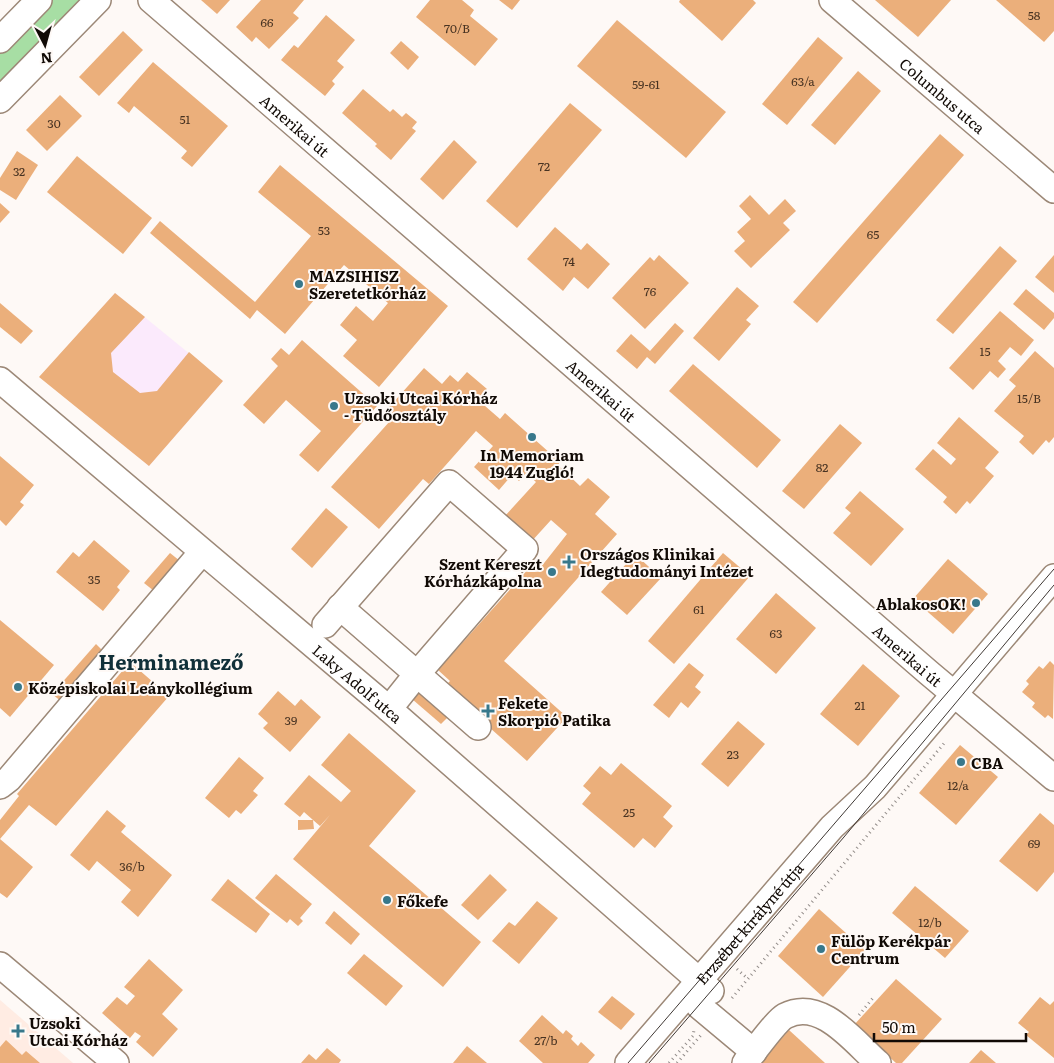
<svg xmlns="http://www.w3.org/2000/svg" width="1054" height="1063" viewBox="0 0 1054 1063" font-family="Literata,serif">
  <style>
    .education { fill: #fbeafc }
    .medical { fill: #ffece3 }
    .green { fill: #a7dea4 }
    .building { fill: #ebaf7b }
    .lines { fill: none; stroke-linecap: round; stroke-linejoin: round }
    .minor-casing { stroke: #9c8877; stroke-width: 28 }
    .path { stroke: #938d8a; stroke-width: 3; stroke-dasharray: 1 4; stroke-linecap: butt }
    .minor { stroke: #fff; stroke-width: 25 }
    .tram { stroke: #3f3834; stroke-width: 1 }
    .poi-dot { fill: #38788b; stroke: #fef9f6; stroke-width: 2 }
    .labels { text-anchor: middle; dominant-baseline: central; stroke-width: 4; stroke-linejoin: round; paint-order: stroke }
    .number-label { font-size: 12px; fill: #483322 }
    .street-label { font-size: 15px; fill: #110a05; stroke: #fef9f6 }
    .poi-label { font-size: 15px; font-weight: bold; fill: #110a05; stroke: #fef9f6; text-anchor: start }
    .district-label { font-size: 20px; font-weight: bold; fill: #113039; stroke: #fef9f6 }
  </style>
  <rect width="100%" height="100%" fill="#fef9f6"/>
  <path class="education" d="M115 293 223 381 149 466 40 377Z"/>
  <path class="medical" d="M0 1000 73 1063H0Z"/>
  <path class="green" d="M50 0H87L0 88V51Z"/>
  <g class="building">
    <path d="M201 0H230L217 14Z"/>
    <path d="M261 0H304L293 13 299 18 269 49 256 37 252 42 236 27Z"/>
    <path d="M430 0H462L474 10 470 16 498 39 475 66 416 17Z"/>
    <path d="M499 0H520L512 10Z"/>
    <path d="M680 0H753L756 3 722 41 679 2Z"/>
    <path d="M875 0H951L918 37Z"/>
    <path d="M996 0H1054V31L1044 42Z"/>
    <path d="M326 15 355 40 337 61 344 67 332 81 335 84 325 96 281 60 294 45 298 48Z"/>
    <path d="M617 20 726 112 686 158 577 66Z"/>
    <path d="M123 31 143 50 99 96 79 77Z"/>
    <path d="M818 37 843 58 787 125 762 104Z"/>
    <path d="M401 41 419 57 408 70 390 53Z"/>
    <path d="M153 62 228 126 192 167 181 158 187 151 134 106 129 113 117 103Z"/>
    <path d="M858 71 881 91 835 145 811 125Z"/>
    <path d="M363 89 390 112 393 109 402 117 406 113 417 122 412 128 416 131 391 160 375 146 377 144 342 113Z"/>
    <path d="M60 95 82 116 47 151 26 130Z"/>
    <path d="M570 103 602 130 517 228 486 201Z"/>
    <path d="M940 134 964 155 817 323 793 302Z"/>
    <path d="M454 140 477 162 443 200 420 179Z"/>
    <path d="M17 151 38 165 16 200 0 190V178Z"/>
    <path d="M77 156 152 218 123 254 47 192Z"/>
    <path d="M280 165 448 306 379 387 343 356 357 340 340 325 356 306 373 321 388 303 344 265 285 334 257 310 250 319 150 233 160 221 255 302 311 236 258 192Z"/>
    <path d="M750 195 769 215 785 199 796 211 783 223 790 230 751 268 734 251 745 241 737 232 751 219 739 206Z"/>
    <path d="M0 203 10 212 0 223Z"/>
    <path d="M555 227 581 250 587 243 610 264 588 289 574 277 563 291 527 259Z"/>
    <path d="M1000 246 1017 261 953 334 936 320Z"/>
    <path d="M659 255 689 283 645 329 612 298 650 257 654 261Z"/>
    <path d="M1054 255V293L1035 277Z"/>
    <path d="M737 287 759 306 746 320 751 324 719 361 693 338Z"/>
    <path d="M1026 289 1054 313V318L1044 330 1013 304Z"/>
    <path d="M115 293 145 317 111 353 113 372 140 393 157 391 189 352 223 381 149 466 39 377Z"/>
    <path d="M0 303 33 331 21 344 0 327Z"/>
    <path d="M1000 311 1034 340 1021 356 1010 347 998 361 1006 369 998 378 990 371 973 390 949 368Z"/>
    <path d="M675 323 684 331 655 364 647 357 637 369 616 351 631 334 650 351Z"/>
    <path d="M302 340 377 406 318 472 299 455 321 431 286 400 264 424 243 405 278 366 271 359 281 348 289 355Z"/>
    <path d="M1035 351 1054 368V437L1049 443 1046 440 1033 455 1019 442 1024 436 994 411 1016 386 1009 380Z"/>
    <path d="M693 364 781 440 757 468 669 391Z"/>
    <path d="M424 368 442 384 450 375 458 382 467 372 487 389 477 399 500 419 505 413 560 462 558 465 580 486 588 478 610 497 595 514 617 534 504 661 567 717 527 761 444 687 450 681 438 670 530 567 537 572 567 534 551 520 531 542 504 517 536 482 526 473 519 481 512 475 499 490 474 467 493 446 476 431 429 484 423 479 379 529 331 487 390 421 383 414Z"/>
    <path d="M959 417 999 452 985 468 994 476 970 504 967 501 956 514 943 502 947 497 915 469 933 449 951 465 956 459 937 443Z"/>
    <path d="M840 424 862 443 804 509 782 491Z"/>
    <path d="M0 456 34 485 20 502 24 505 6 526 0 520Z"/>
    <path d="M860 491 904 529 871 566 833 533 851 513 845 508Z"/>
    <path d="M326 508 348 527 312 568 291 549Z"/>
    <path d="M94 540 130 571 117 587 120 590 103 611 56 572 73 552 79 557Z"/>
    <path d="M170 553 180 561 154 591 144 583Z"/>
    <path d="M723 553 750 576 674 664 648 641Z"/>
    <path d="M635 554 661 578 627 615 601 592Z"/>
    <path d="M948 559 988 594 953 634 913 599Z"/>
    <path d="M776 593 816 628 776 674 736 639Z"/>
    <path d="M0 620 54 665 10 717 0 708Z"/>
    <path d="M96 644 105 653 62 702 52 694Z"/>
    <path d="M1050 661 1054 665 1053 719 1048 715 1045 718 1032 707 1035 703 1022 692 1029 684 1026 681 1039 666 1043 669Z"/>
    <path d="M130 662 169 696 56 826 29 805 0 839 33 867 7 898 0 893V820L19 796 17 794Z"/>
    <path d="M689 663 704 675 695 687 701 692 688 708 681 702 669 718 653 705Z"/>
    <path d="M863 664 900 696 858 746 820 714Z"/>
    <path d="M278 691 295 706 301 699 321 717 290 752 263 728 268 723 258 714Z"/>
    <path d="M419 691 448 717 441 724 412 699Z"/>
    <path d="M738 721 765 744 728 787 701 764Z"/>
    <path d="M349 733 416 791 369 846 481 942 443 987 293 859 330 815 320 826 313 820 314 829 298 830V820H313L304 812 300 817 284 804 309 775 341 802 351 791 321 765Z"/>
    <path d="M960 745 998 777 956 825 919 793Z"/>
    <path d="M239 757 264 778 253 791 258 795 241 814 236 810 229 818 205 798Z"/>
    <path d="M621 763 672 806 663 817 673 826 655 848 643 838 634 848 582 804 591 793 583 786 600 766 611 775Z"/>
    <path d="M107 810 126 826 121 832 172 875 138 917 121 902 131 890 97 861 89 871 70 855Z"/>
    <path d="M1040 813 1054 825V872L1037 892 999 861Z"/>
    <path d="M276 874 312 904 300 918 303 921 298 926 290 919 287 923 255 898Z"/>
    <path d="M490 874 507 890 478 920 461 905Z"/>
    <path d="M228 879 270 914 256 933 211 900Z"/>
    <path d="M915 886 969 931 945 958 892 913Z"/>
    <path d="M537 901 558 918 519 964 492 941 509 922 515 926Z"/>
    <path d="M819 909 865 950 823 997 778 956Z"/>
    <path d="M334 911 360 934 351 945 325 923Z"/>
    <path d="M364 954 403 986 386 1006 347 973Z"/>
    <path d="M149 959 183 990 162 1014 178 1029 153 1057 136 1042 141 1036 135 1032 130 1038 102 1013 117 997 127 1005 135 996 124 987Z"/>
    <path d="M896 979 942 1019 902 1063H896L854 1025Z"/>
    <path d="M612 996 635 1014 621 1030 598 1012Z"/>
    <path d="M1040 997 1050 1005 1054 1001V1058L1026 1035 1029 1032 1018 1023Z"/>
    <path d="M542 1015 563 1034 566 1030 573 1036 571 1039 578 1046 581 1042 595 1055 588 1063H543L519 1041Z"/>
    <path d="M789 1030 825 1063H760Z"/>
    <path d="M6 1040 22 1055 26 1051 40 1063H0V1047Z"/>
    <path d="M467 1046 487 1063H453Z"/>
    <path d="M327 1048 341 1060 339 1063H301L309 1054 316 1060Z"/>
    <path d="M981 1050 996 1063H969Z"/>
  </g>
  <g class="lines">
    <g class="minor-casing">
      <g id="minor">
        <path id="s1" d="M151 0 929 673 1054 778"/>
        <path id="s2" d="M832 0 1054 190"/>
        <path d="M0 40 39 0"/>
        <path d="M0 100 98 0"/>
        <path id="s3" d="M0 380 389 709 711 991"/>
        <path d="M340 607 478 727"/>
        <path d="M325 625 449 483 525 549 417 674 389 709"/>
        <path d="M0 786 9 779 202 552"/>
        <path d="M0 965 116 1063"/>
        <path d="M699 1006 754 1052"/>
        <path d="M628 1063 832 827 875 787 1054 577"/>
        <path d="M745 1063C753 1053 776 1021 785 1016 821 997 854 1042 878 1063"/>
      </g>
    </g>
    <g class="path">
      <path d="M737 969 748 979"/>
      <path d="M732 998 946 741"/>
      <path d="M859 1015 873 998"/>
      <path d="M669 1063 693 1036 694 1030"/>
      <path d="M677 1063 701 1035"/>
    </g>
    <use href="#minor" class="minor"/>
    <g class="tram">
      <path id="s4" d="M628 1063 1054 569"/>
      <path d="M649 1063 844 837 1054 585"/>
    </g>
  </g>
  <g class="poi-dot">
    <circle cx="299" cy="284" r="5"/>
    <circle cx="334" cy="406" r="5"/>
    <circle cx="532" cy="437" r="5"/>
    <path d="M566.5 554.5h5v5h5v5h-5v5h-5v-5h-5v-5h5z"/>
    <circle cx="552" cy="572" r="5"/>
    <circle cx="976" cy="603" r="5"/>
    <circle cx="18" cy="687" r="5"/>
    <path d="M485.5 703.5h5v5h5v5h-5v5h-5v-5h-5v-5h5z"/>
    <circle cx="961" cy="762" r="5"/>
    <circle cx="387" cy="900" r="5"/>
    <circle cx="821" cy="949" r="5"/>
    <path d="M15.5 1023.5h5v5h5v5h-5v5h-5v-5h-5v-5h5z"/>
  </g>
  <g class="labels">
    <g class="number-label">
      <text x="1034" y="15">58</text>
      <text x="267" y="22">66</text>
      <text x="457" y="28">70/B</text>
      <text x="803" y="81">63/a</text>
      <text x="646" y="84">59-61</text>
      <text x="185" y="119">51</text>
      <text x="54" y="123">30</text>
      <text x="544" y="166">72</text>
      <text x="19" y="171">32</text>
      <text x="324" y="230">53</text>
      <text x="873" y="234">65</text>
      <text x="569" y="261">74</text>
      <text x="650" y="291">76</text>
      <text x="985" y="351">15</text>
      <text x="1029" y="398">15/B</text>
      <text x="822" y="467">82</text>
      <text x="94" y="579">35</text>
      <text x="699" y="609">61</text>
      <text x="776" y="633">63</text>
      <text x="860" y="705">21</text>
      <text x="291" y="720">39</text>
      <text x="733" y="754">23</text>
      <text x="958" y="785">12/a</text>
      <text x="629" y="812">25</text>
      <text x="1034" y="843">69</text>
      <text x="132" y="866">36/b</text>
      <text x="930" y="922">12/b</text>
      <text x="546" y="1040">27/b</text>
    </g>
    <g class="street-label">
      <text stroke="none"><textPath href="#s2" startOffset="146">Columbus utca</textPath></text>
      <text stroke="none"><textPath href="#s1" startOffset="191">Amerikai út</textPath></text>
      <text stroke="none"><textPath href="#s1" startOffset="596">Amerikai út</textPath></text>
      <text stroke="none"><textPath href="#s1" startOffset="1001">Amerikai út</textPath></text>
      <text stroke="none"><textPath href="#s3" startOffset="469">Laky Adolf utca</textPath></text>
      <text stroke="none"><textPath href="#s4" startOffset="185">Erzsébet királyné útja</textPath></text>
    </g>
    <g class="poi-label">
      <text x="309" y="275">MAZSIHISZ<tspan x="309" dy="17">Szeretetkórház</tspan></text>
      <text x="344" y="397">Uzsoki Utcai Kórház<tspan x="344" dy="17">- Tüdőosztály</tspan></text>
      <text x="532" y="454" text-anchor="middle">In Memoriam<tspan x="532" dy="17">1944 Zugló!</tspan></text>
      <text x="580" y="553">Országos Klinikai<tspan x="580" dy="17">Idegtudományi Intézet</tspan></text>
      <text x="542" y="563" text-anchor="end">Szent Kereszt<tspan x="542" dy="17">Kórházkápolna</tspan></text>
      <text x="966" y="603" text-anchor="end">AblakosOK!</text>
      <text x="28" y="687">Középiskolai Leánykollégium</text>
      <text x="498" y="702">Fekete<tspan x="498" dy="17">Skorpió Patika</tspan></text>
      <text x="971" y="762">CBA</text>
      <text x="397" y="900">Főkefe</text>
      <text x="831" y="940">Fülöp Kerékpár<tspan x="831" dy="17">Centrum</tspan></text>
      <text x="29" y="1022">Uzsoki<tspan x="29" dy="17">Utcai Kórház</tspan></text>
    </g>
    <g class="district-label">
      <text x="171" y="661">Herminamező</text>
    </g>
  </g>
  <g transform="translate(45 45) rotate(174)" stroke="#fef9f6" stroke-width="4" paint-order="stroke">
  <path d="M0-4L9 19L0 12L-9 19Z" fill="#110a05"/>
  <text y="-8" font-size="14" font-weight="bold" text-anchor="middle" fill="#110a05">N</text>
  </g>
  <path d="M874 1033v8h152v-8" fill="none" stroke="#110a05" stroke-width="2.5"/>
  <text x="882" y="1033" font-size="15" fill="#110a05" stroke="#fef9f6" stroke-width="4" paint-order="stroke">50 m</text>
</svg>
